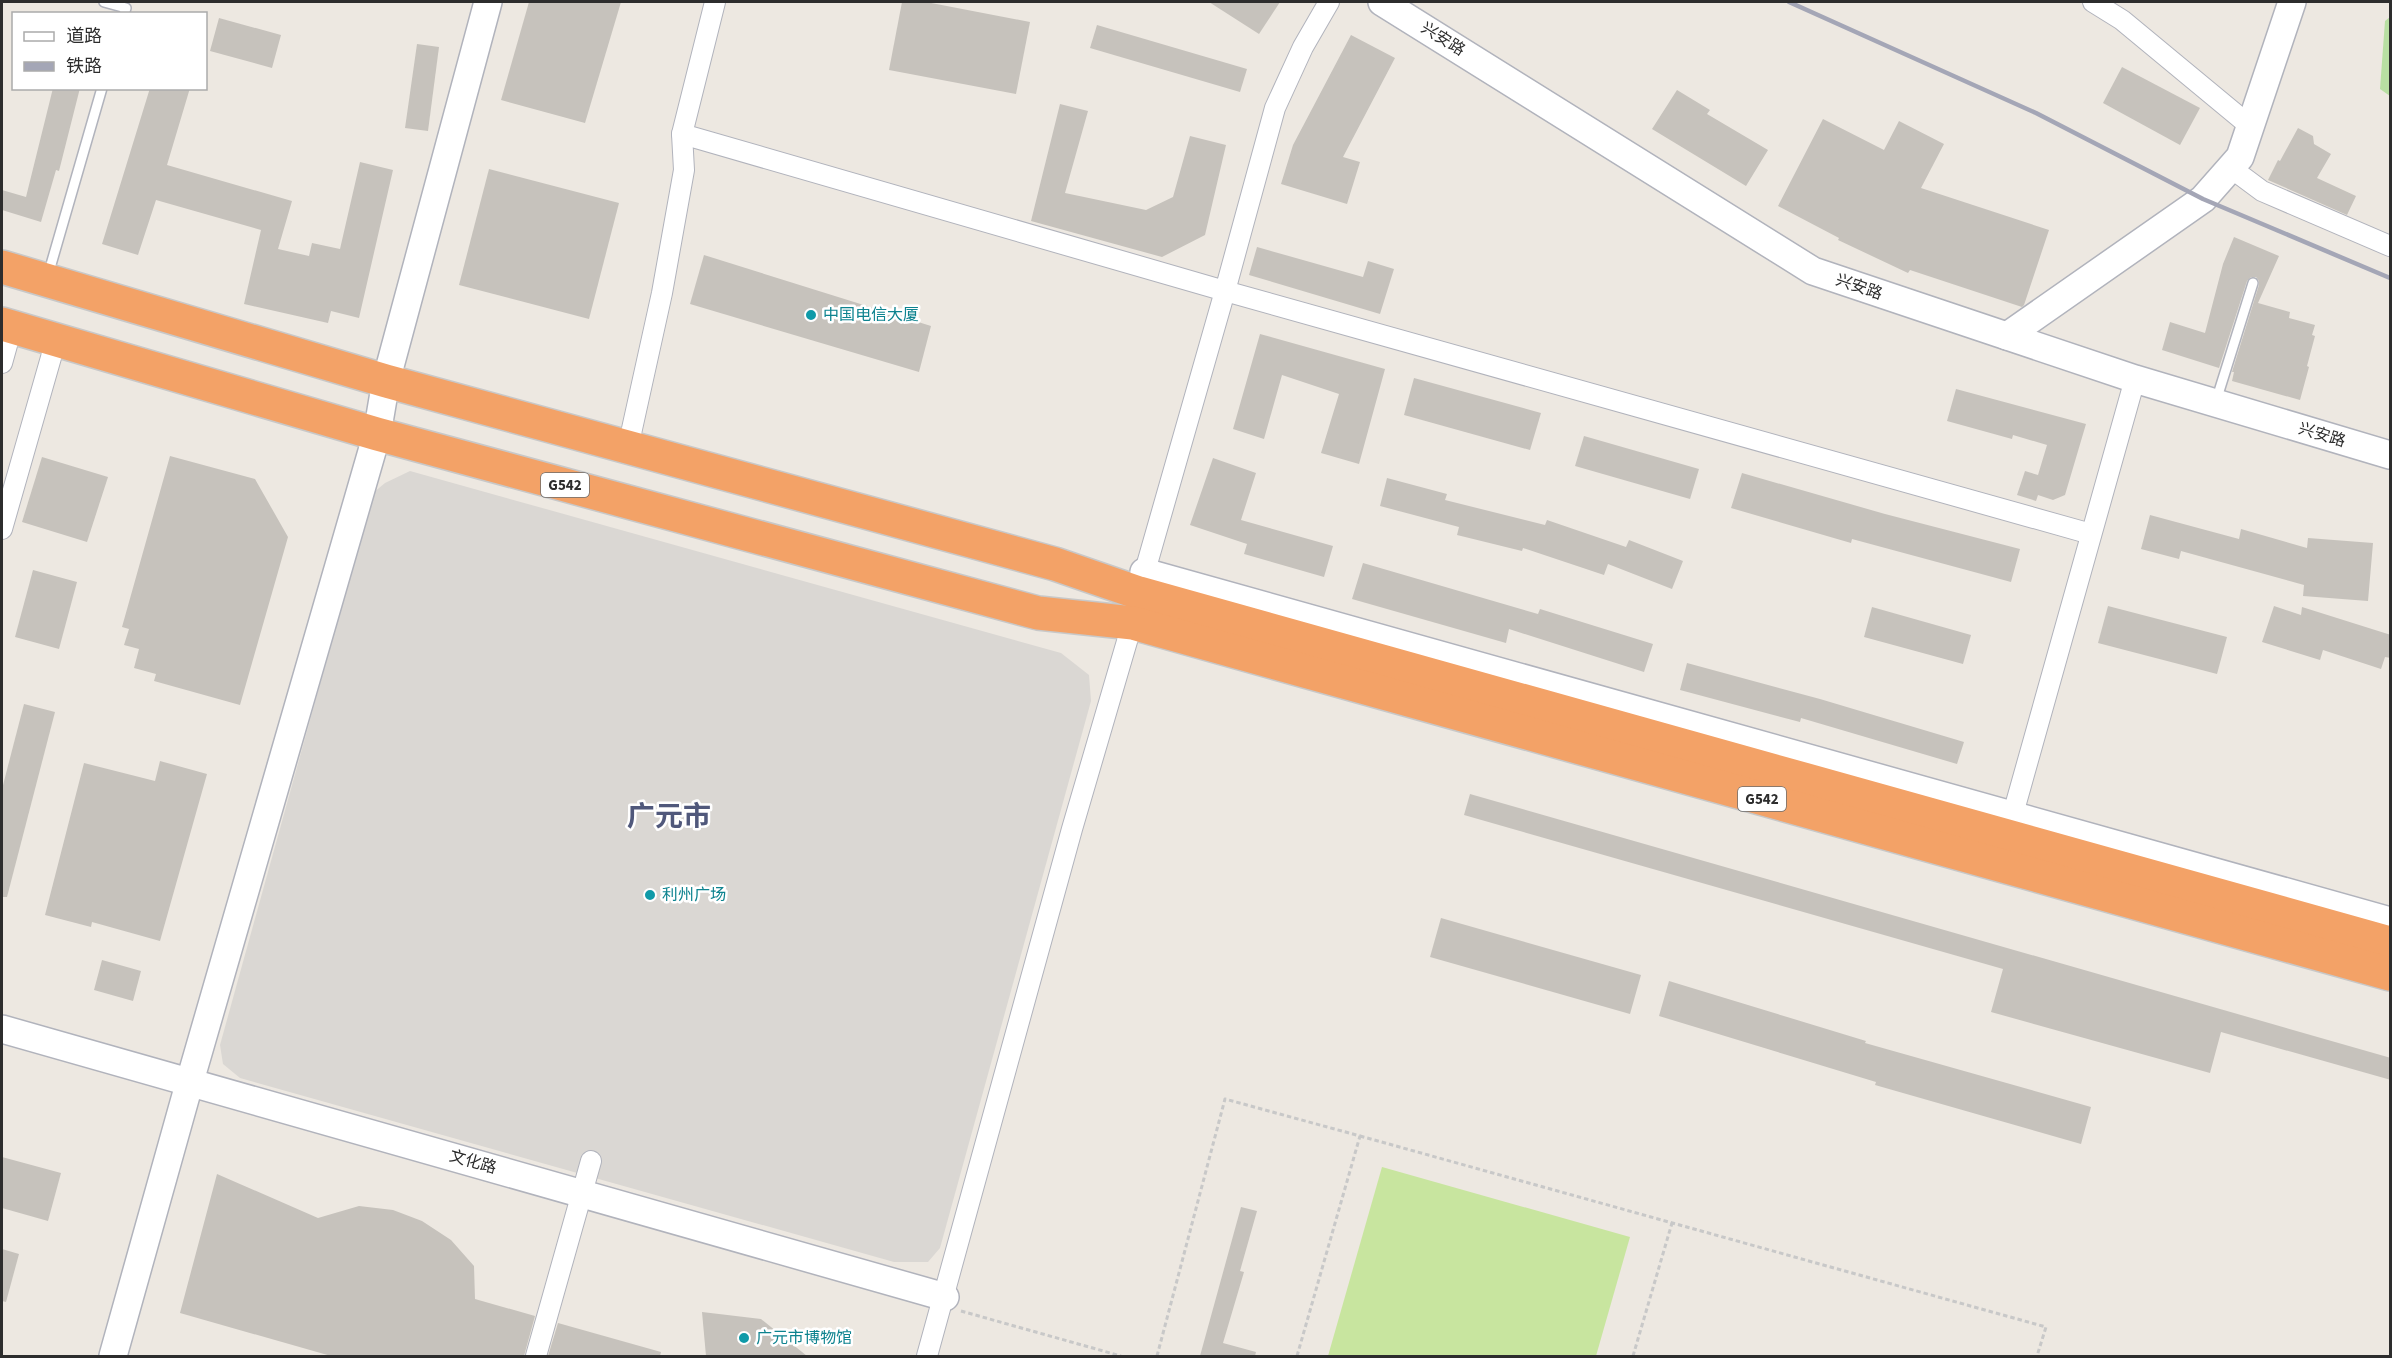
<svg xmlns="http://www.w3.org/2000/svg" width="2392" height="1358" viewBox="0 0 2392 1358" font-family="'Source Sans 3','Noto Sans SC',sans-serif">
  <style>
    .green { fill: #b8dfa2 }
    .pitch { fill: #c8e59f }
    .plaza { fill: #dad7d3 }
    .building { fill: #c6c2bc }
    .lines { fill: none; stroke-linecap: round; stroke-linejoin: round }
    .lane-casing { stroke: #b1b3bc; stroke-width: 12 }
    .street-casing { stroke: #b1b3bc; stroke-width: 22 }
    .secondary-casing { stroke: #b1b3bc; stroke-width: 30 }
    .highway-casing { stroke: #c8c8c8; stroke-width: 36 }
    .path { stroke: #c8c8c8; stroke-width: 3; stroke-dasharray: 4.5 3; stroke-linecap: butt }
    .lane { stroke: #fff; stroke-width: 9 }
    .street { stroke: #fff; stroke-width: 20 }
    .secondary { stroke: #fff; stroke-width: 27 }
    .highway { stroke: #f3a267; stroke-width: 33 }
    .rail { stroke: #a4a6b6; stroke-width: 4.5 }
    .culture-dot { fill: #0f9aa8; stroke: #fff; stroke-width: 2 }
    .labels { text-anchor: middle; dominant-baseline: central; stroke-width: 5; stroke-linejoin: round; paint-order: stroke }
    .shield { fill: #fff; stroke: #6c6c6c; stroke-width: 1.5 }
    .shield-label { font-size: 15px; font-weight: bold; fill: #2d2d2d }
    .street-label { font-size: 16px; fill: #2d2d2d; stroke: #fff }
    .culture-label { font-size: 16px; fill: #0d838f; stroke: #fff; text-anchor: start }
    .town-label { font-size: 28px; font-weight: bold; fill: #50587b; stroke: #fff }
  </style>
  <rect width="100%" height="100%" fill="#ede8e1"/>
  <path class="green" d="M2390 17V96L2380 89 2385 21Z"/>
  <path class="pitch" d="M1382 1167 1630 1237 1596 1356H1328Z"/>
  <path class="plaza" d="M410 471 1061 653 1089 675 1091 701 940 1248 928 1262H894L240 1078 223 1064 220 1045 373 493 385 483Z"/>
  <g class="building">
    <path d="M529 2H621L585 123 501 100Z"/>
    <path d="M902 2H926L1030 22 1016 94 889 70Z"/>
    <path d="M1209 2H1280L1259 34Z"/>
    <path d="M219 18 281 35 272 68 210 51Z"/>
    <path d="M1097 25 1247 69 1240 92 1090 48Z"/>
    <path d="M1351 35 1395 58 1343 157 1360 162 1347 204 1281 184 1293 145Z"/>
    <path d="M417 44 439 47 428 131 405 128Z"/>
    <path d="M2122 67 2200 108 2180 145 2103 103Z"/>
    <path d="M53 88H80L59 171 56 170 41 222 2 210V190L26 197Z"/>
    <path d="M150 88H190L167 165 292 201 278 249 309 256 312 243 340 249 360 162 393 170 359 318 331 311 328 323 244 304 261 230 156 200 138 255 102 244Z"/>
    <path d="M1677 90 1710 110 1707 114 1768 150 1746 186 1652 129Z"/>
    <path d="M1060 104 1088 111 1065 193 1146 210 1173 197 1190 136 1226 145 1205 235 1162 257 1031 221Z"/>
    <path d="M1823 119 1884 150 1899 121 1944 144 1921 188 2049 230 2024 305 2022 307 1910 270 1908 273 1838 240 1839 238 1778 206Z"/>
    <path d="M2298 128 2313 136 2314 144 2331 154 2317 178 2356 196 2347 215 2268 180 2278 160 2280 161Z"/>
    <path d="M489 169 619 203 589 319 459 285Z"/>
    <path d="M2234 237 2279 256 2258 303 2290 312 2289 318 2315 325 2312 335 2315 336 2307 366 2309 367 2300 400 2232 381 2234 372H2232L2259 285V281L2256 277H2251L2247 281 2219 368 2162 350 2170 322 2205 333 2223 264Z"/>
    <path d="M1257 247 1363 277 1368 261 1394 269 1380 314 1249 275Z"/>
    <path d="M704 255 931 326 919 372 690 304Z"/>
    <path d="M1260 334 1385 369 1359 464 1321 453 1339 394 1282 375 1264 439 1233 429Z"/>
    <path d="M1414 378 1541 413 1530 450 1404 415Z"/>
    <path d="M1956 389 2086 424 2065 495 2053 500 2038 495 2036 501 2017 495 2025 471 2038 475 2047 445 2013 435 2012 439 1947 421Z"/>
    <path d="M1584 436 1699 469 1690 499 1575 466Z"/>
    <path d="M170 456 255 479 288 537 240 705 154 681 156 674 134 668 139 649 124 645 129 629 122 627Z"/>
    <path d="M42 457 108 477 87 542 22 522Z"/>
    <path d="M1213 458 1256 473 1241 520 1333 546 1324 577 1244 554 1247 544 1190 525Z"/>
    <path d="M1742 473 1885 514 2020 549 2011 582 1852 539 1851 543 1731 508Z"/>
    <path d="M1387 478 1447 494 1445 500 1545 525 1547 520 1626 547 1629 540 1683 561 1672 589 1608 564 1604 575 1523 548 1522 551 1457 535 1459 527 1380 506Z"/>
    <path d="M2150 515 2239 539 2241 529 2307 548 2308 538 2373 543 2368 601 2303 596 2304 585 2181 551 2179 559 2141 549Z"/>
    <path d="M1363 563 1538 614 1540 609 1653 644 1644 672 1509 629 1506 643 1352 599Z"/>
    <path d="M33 570 77 582 59 649 15 637Z"/>
    <path d="M2108 606 2227 637 2217 674 2098 643Z"/>
    <path d="M2274 606 2301 615 2302 607 2391 635V658L2385 657 2381 669 2323 650 2320 660 2262 642Z"/>
    <path d="M1872 607 1971 635 1963 664 1864 637Z"/>
    <path d="M1687 663 1820 699 1964 742 1957 764 1801 718 1800 722 1680 690Z"/>
    <path d="M24 704 55 712 7 897H2V789Z"/>
    <path d="M160 761 207 774 160 941 92 922 91 927 45 915 84 763 155 781Z"/>
    <path d="M1470 794 2391 1058V1080L2221 1032 2210 1073 1991 1012 2003 969 1464 815Z"/>
    <path d="M1441 918 1641 975 1630 1014 1430 957Z"/>
    <path d="M102 960 141 971 133 1001 94 990Z"/>
    <path d="M1669 981 1866 1041 1865 1043 2091 1107 2081 1144 1875 1085 1876 1082 1659 1016Z"/>
    <path d="M2 1157 61 1173 48 1221 2 1208Z"/>
    <path d="M217 1174 318 1218 359 1206 393 1210 422 1221 451 1240 474 1266 475 1299 535 1316 524 1356H331L180 1313Z"/>
    <path d="M1241 1207 1257 1211 1240 1271 1244 1272 1223 1343 1256 1352 1255 1356H1200Z"/>
    <path d="M2 1249 19 1254 6 1302 2 1301Z"/>
    <path d="M702 1312 761 1319 807 1356H706Z"/>
    <path d="M558 1323 661 1352 660 1356H548Z"/>
  </g>
  <g class="lines">
    <g class="lane-casing">
      <g id="lane">
        <path d="M104 2 126 8 124 14"/>
        <path d="M48 275 102 88"/>
        <path d="M2216 401 2253 283"/>
      </g>
    </g>
    <g class="street-casing">
      <g id="street">
        <path d="M715 2 682 134 1225 291 2091 534"/>
        <path d="M2093 2 2122 20 2250 126"/>
        <path d="M2231 168 2262 191 2390 246"/>
        <path d="M2 363 12 327"/>
        <path d="M628 447 662 293 684 170 682 134"/>
        <path d="M2 529 56 340"/>
        <path d="M1141 585 1225 291 1275 108 1303 47 1329 2"/>
        <path d="M2009 828 2135 379"/>
        <path d="M536 1356 591 1161"/>
        <path d="M927 1356 1072 829 1135 614"/>
      </g>
    </g>
    <g class="secondary-casing">
      <g id="secondary">
        <path d="M1382 2 1813 271 2135 379 2390 455"/>
        <path d="M2007 336 2203 199 2240 157 2292 2"/>
        <path d="M1144 572 2390 921"/>
        <path d="M2 1029 945 1297"/>
        <path d="M113 1356 190 1081 377 434 386 381 488 2"/>
      </g>
    </g>
    <g class="highway-casing">
      <g id="highway">
        <path d="M2 267 386 381 1055 564 1139 593 2390 943"/>
        <path d="M2 324 377 434 1038 613 1133 623 2390 974"/>
      </g>
    </g>
    <g class="path">
      <path d="M1360 1136 2046 1327 2037 1356"/>
      <path d="M961 1311 1121 1356"/>
      <path d="M1157 1356 1225 1099 1360 1136 1297 1356"/>
      <path d="M1633 1356 1672 1223"/>
    </g>
    <use href="#lane" class="lane"/>
    <use href="#street" class="street"/>
    <use href="#secondary" class="secondary"/>
    <use href="#highway" class="highway"/>
    <path class="rail" d="M1789 2 2036 113 2203 199 2390 278"/>
  </g>
  <g class="culture-dot">
    <circle cx="811" cy="315" r="6"/>
    <circle cx="650" cy="895" r="6"/>
    <circle cx="744" cy="1338" r="6"/>
  </g>
  <g class="labels">
    <g class="shield">
      <rect x="541" y="473" width="48" height="24" rx="4.5"/>
      <rect x="1738" y="787" width="48" height="24" rx="4.5"/>
    </g>
    <g class="shield-label">
      <text x="565" y="485">G542</text>
      <text x="1762" y="799">G542</text>
    </g>
    <g class="street-label">
      <text transform="translate(1443 39) rotate(32)">兴安路</text>
      <text transform="translate(1859 287) rotate(19)">兴安路</text>
      <text transform="translate(2322 435) rotate(17)">兴安路</text>
      <text transform="translate(473 1162) rotate(16)">文化路</text>
    </g>
    <g class="culture-label">
      <text x="823" y="315">中国电信大厦</text>
      <text x="662" y="895">利州广场</text>
      <text x="756" y="1338">广元市博物馆</text>
    </g>
    <g class="town-label">
      <text x="669" y="817">广元市</text>
    </g>
  </g>
  <rect width="2392" height="1358" fill="none" stroke="#2d2d2d" stroke-width="6"/>
  <rect x="12" y="12" width="195" height="78" fill="#ffffff" stroke="#ababab" stroke-width="1.5"/>
  <rect x="24" y="32" width="30" height="9" fill="#ffffff" stroke="#ababab" stroke-width="1.5"/>
  <text x="66" y="42" font-size="18" fill="#2d2d2d">道路</text>
  <rect x="24" y="62" width="30" height="9" fill="#a4a6b6" stroke="#ababab" stroke-width="1.5"/>
  <text x="66" y="72" font-size="18" fill="#2d2d2d">铁路</text>
</svg>
